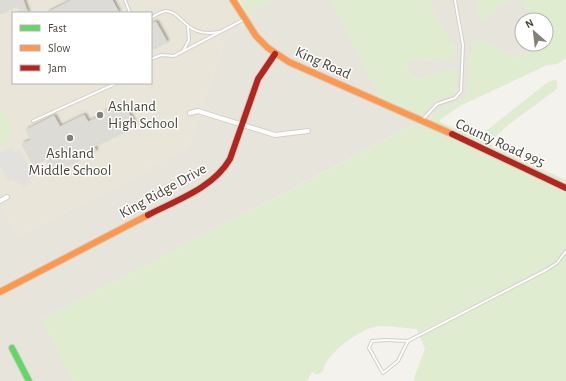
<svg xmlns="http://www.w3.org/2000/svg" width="566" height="381" viewBox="0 0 566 381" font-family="'Alegreya Sans',sans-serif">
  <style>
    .residential { fill: #e7e4dc }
    .education { fill: #e9e5d9; fill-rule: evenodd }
    .green { fill: #dfeccf }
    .parking { fill: #e2e1dd }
    .building { fill: #dcdbd6; stroke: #dbd9d3; filter: url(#shadow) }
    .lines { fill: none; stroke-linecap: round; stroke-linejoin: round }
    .lane-casing { stroke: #d1cfcb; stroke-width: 4 }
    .street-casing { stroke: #d1cfcb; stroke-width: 6 }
    .fast-casing { stroke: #d2cfc4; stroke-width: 8 }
    .slow-casing { stroke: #d2cfc4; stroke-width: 8 }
    .jam-casing { stroke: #d2cfc4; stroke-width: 8 }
    .lane { stroke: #fdfdfc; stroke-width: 2 }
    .street { stroke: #fdfdfc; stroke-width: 4 }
    .fast { stroke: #63d668; stroke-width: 6 }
    .slow { stroke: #ff974d; stroke-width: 6 }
    .jam { stroke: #b3261e; stroke-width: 6 }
    .poi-dot { fill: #848178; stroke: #fff; stroke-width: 1.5 }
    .labels { text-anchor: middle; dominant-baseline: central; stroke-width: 3; stroke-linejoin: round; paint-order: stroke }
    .street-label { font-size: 15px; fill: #494439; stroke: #fff }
    .poi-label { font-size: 15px; fill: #494439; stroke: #fff; text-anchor: start }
  </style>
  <defs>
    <filter id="shadow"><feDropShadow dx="2" dy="-2" stdDeviation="1" flood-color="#0004"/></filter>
  </defs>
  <rect width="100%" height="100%" fill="#f3f2ed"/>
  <path class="residential" d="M273 0H331L358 54 382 96 453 69 419 80 410 76 407 63 410 59 443 62 454 47 431 8 429 0H477L478 3V18L483 21 501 4 513 0H519L523 2 536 20H522V44H540L534 51 511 57 482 40 467 84 466 99 441 109 427 120 415 124 42 320 73 381H0V202L17 237 189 147 226 37 244 27 251 13Z"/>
  <path class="education" d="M0 0H229L244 27 226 37 189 147 17 237 0 202ZM13 13H151V83H13Z"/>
  <g class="green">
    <path d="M239 0H273L251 13 249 18Z"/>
    <path d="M331 0H429C434 20 452 35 456 55L443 62 410 59 407 63 410 76 419 80 453 69 457 70V92L434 102 421 117 378 98 377 92Z"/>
    <path d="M477 0H513L501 4 483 21 478 18V3Z"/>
    <path d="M519 0H566V58L557 64 547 65 460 106 440 120V122L477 138 548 82 554 80 557 81V89L508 125 491 141 493 147 566 180V185L427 120 441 109 466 98 468 59 474 44 482 40 511 57 534 51 540 44H546V20H536L523 2Z"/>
    <path d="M0 107 8 117 13 133 9 135 11 139 0 144Z"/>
    <path d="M419 122 566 190V247L558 260 546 268 418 333 417 329C405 328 391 326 379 326 362 327 325 354 323 371L318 375 312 372 307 381H73L42 320Z"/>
    <path d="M566 254V381H413L425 349 419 335 547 271 559 264Z"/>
  </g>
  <path class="parking" d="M12 147 15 152 20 150 34 177 30 179 32 183 23 188 21 184 12 180 8 182 0 166V153Z"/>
  <g class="building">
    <path d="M0 0H23L28 13H21L17 6 0 14Z"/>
    <path d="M72 0H112L119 13H93L92 11 88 13H47Z"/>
    <path d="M156 22 167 42 151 50V24Z"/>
    <path d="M124 104 135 125 123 131 124 132 97 145 94 147 96 151 53 173 46 159 33 165 22 144 31 140 26 130 54 116 60 127 84 115 88 122 105 114 104 112Z"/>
  </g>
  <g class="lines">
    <g class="lane-casing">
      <g id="lane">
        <path d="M125 0 130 13"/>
        <path d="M151 18C155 15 161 12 166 11 182 11 186 39 219 32"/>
        <path d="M183 51 189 40 188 27"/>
        <path d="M151 59 161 55 174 56 243 20"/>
        <path d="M423 119 437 104 455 98 461 91 463 45 455 0"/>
        <path d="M33 121 117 83"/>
        <path d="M408 341 398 361 383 373 369 348 372 341 385 340 408 341 546 270 557 263 566 251"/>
      </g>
    </g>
    <g class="street-casing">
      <g id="street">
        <path d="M190 113 198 111 275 135 308 131"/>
        <path d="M0 201 7 197"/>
      </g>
    </g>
    <g class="fast-casing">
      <path id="fast" d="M12 348 29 381"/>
    </g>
    <g class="slow-casing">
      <g id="slow">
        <path d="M233 0 256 36 268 48 289 62 452 134"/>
        <path d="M0 292 148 215"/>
      </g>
    </g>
    <g class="jam-casing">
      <g id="jam">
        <path d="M452 134 566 188"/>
        <path d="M148 215C177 200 213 188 230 159L258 79 275 54"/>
      </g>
    </g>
    <use href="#lane" class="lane"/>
    <use href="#street" class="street"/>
    <use href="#fast" class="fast"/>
    <use href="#slow" class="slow"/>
    <use href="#jam" class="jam"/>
  </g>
  <g class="poi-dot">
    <circle cx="100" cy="115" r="4"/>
    <circle cx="70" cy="138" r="4"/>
  </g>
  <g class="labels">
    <g class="street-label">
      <text transform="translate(323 63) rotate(24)">King Road</text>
      <text transform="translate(500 143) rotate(25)">County Road 995</text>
      <text transform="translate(163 191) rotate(-29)">King Ridge Drive</text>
    </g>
    <g class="poi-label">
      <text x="108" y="106">Ashland<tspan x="108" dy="17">High School</tspan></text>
      <text x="70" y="153" text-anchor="middle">Ashland<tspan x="70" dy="17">Middle School</tspan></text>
    </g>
  </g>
  <rect x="12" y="12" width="140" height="72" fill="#ffffff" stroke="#b6b4b0"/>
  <rect x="20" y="25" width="20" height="6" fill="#63d668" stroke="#b6b4b0"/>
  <text x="48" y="32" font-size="12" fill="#494439">Fast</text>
  <rect x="20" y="45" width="20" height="6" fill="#ff974d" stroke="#b6b4b0"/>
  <text x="48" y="52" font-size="12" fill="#494439">Slow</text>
  <rect x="20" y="65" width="20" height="6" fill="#b3261e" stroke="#b6b4b0"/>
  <text x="48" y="72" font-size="12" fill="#494439">Jam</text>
  <g transform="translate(534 32) rotate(332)"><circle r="19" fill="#ffffff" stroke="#b6b4b0"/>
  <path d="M0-3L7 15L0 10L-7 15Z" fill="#848178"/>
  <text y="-6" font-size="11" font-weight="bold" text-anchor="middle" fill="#494439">N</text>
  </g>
</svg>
